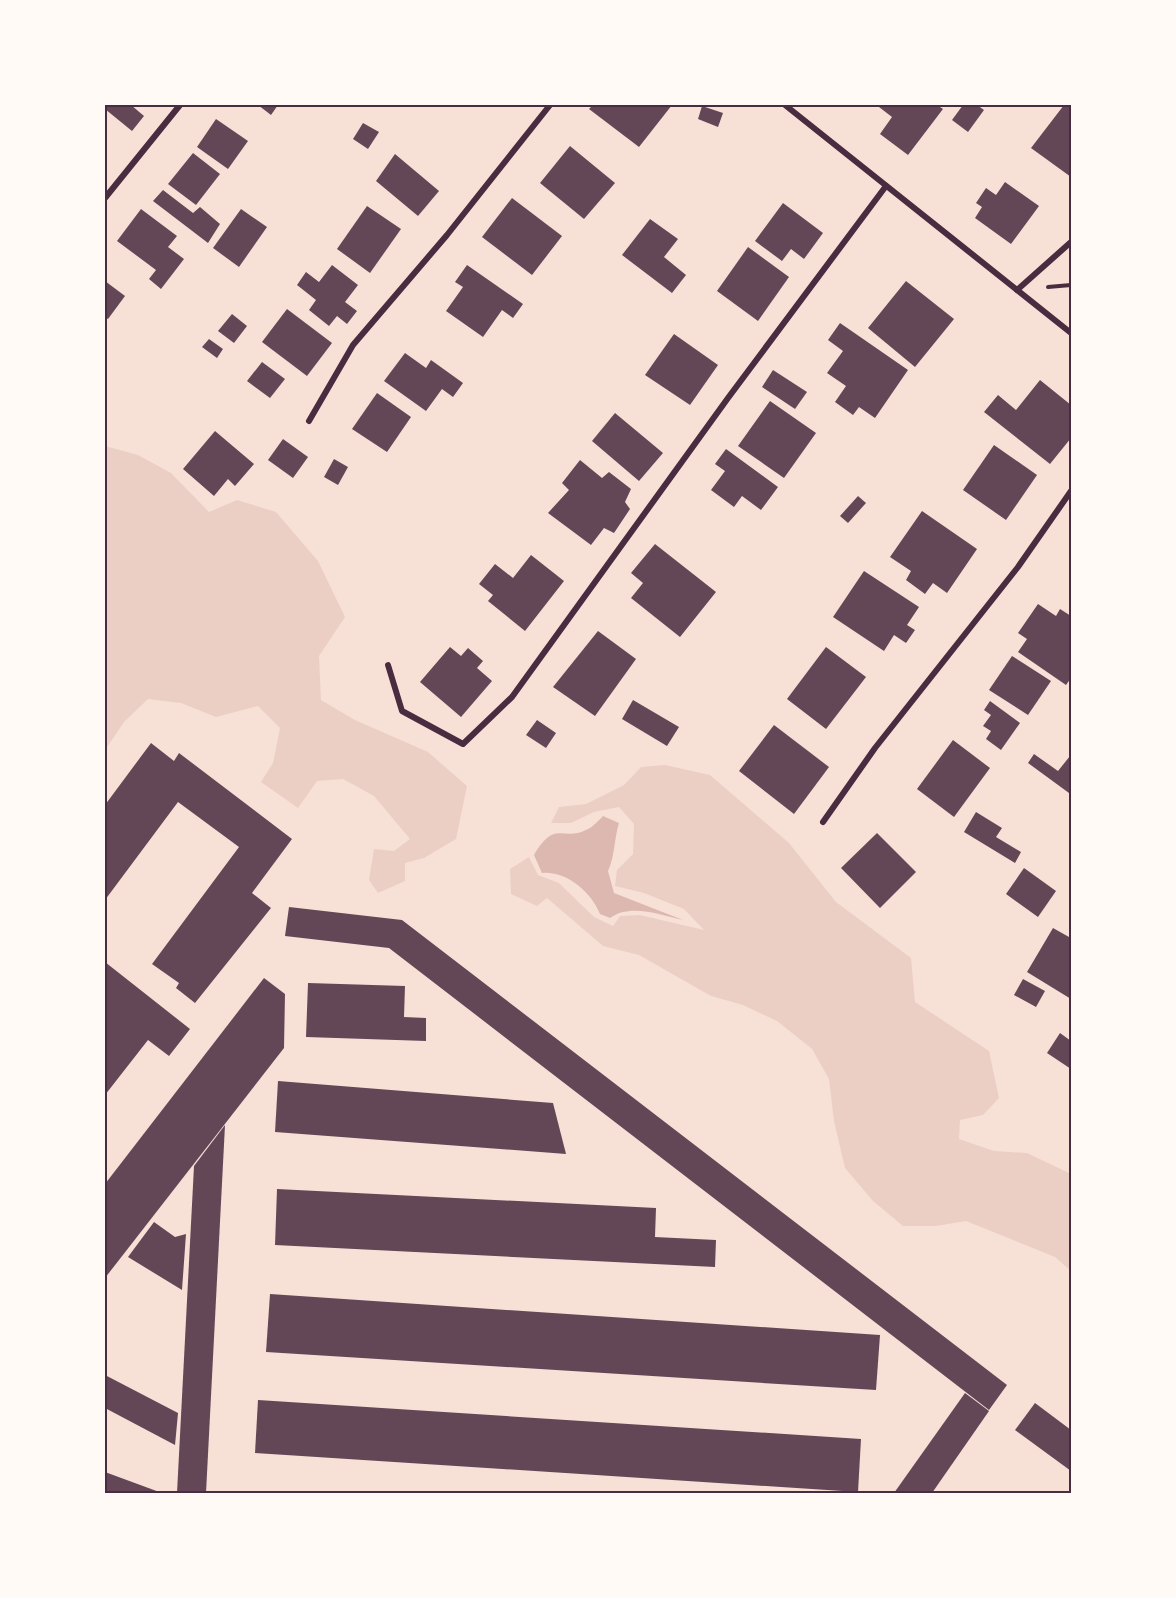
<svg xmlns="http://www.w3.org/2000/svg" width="1176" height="1598" viewBox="0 0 1176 1598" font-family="Merriweather,serif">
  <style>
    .green { fill: #ebcfc5 }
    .water { fill: #dcb8b0 }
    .building { fill: #644757 }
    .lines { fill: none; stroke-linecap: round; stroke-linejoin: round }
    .path { stroke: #4a2c40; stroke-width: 4 }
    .minor { stroke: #4a2c40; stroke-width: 6 }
    .neatline { fill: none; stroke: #4a2c40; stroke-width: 2 }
  </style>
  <rect width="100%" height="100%" fill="#f7e1d7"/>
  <g class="green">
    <path d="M105 446 138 455 171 473 209 512 237 500 276 512 318 561 345 617 319 656 321 700 355 720 428 752 467 786 456 839 424 858 405 863V881L378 893 369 880 374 849 394 851 410 839 374 796 343 779 317 781 298 808 261 782 273 763 280 728 258 706 216 717 181 703 148 699 124 722 105 750Z"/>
    <path d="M665 765 710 775 789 843 836 902 911 958 915 1002 989 1051 999 1098 983 1115 960 1120 959 1139 994 1151 1027 1153 1071 1174V1271L1055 1257 966 1221 936 1226H903L873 1201 845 1168 834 1121 829 1079 812 1049 777 1021 743 1005 711 996 639 955 603 946 547 898 537 906 511 894 510 869 529 857 538 875 559 883 594 917 613 926 620 916 640 915 704 930 684 909 644 893 615 886 617 870 633 854 634 824 619 807 594 812 571 823H551L559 807 586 804 624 785 641 767Z"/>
  </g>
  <path class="water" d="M603 816 619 823C614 839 615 856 608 871L614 893 683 920C661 915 630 903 610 918L600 914C591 892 567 871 542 873L534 855C556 818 562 843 588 829 593 827 599 820 603 816Z"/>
  <g class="building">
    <path d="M105 105H131L144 116 132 131 105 109Z"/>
    <path d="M258 105H278L271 115Z"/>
    <path d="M593 105H672L639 147 589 109Z"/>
    <path d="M880 105H937L943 109 908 155 880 134 892 117 879 107Z"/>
    <path d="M963 105H977L984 110 968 132 952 120Z"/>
    <path d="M1064 105H1071V177L1031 148Z"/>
    <path d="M702 106 723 113 718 127 698 119Z"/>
    <path d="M216 119 248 141 228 169 197 147Z"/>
    <path d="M363 123 379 132 368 149 353 139Z"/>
    <path d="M570 146 615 183 584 219 540 183Z"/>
    <path d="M193 153 220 174 196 205 168 184Z"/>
    <path d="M395 154 439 191 418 216 376 181Z"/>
    <path d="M1005 182 1039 206 1011 244 975 218 982 207 976 203 986 188 996 195Z"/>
    <path d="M163 190 193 213 200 207 220 224 208 243 153 201Z"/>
    <path d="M512 198 562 236 532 275 482 237Z"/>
    <path d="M783 203 823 233 804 259 791 249 782 261 755 241Z"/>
    <path d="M367 206 401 229 370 273 337 249Z"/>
    <path d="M141 209 177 236 168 247 184 259 161 289 149 279 156 270 117 241Z"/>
    <path d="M241 209 267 227 239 267 213 248Z"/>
    <path d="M650 219 678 239 664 257 686 275 672 293 622 255Z"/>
    <path d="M748 247 789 277 758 321 717 291Z"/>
    <path d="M332 265 358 285 345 302 357 311 347 324 337 316 329 326 309 310 316 300 297 285 306 272 319 282Z"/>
    <path d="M467 265 523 304 513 318 502 310 483 337 446 311 463 287 455 282Z"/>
    <path d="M105 281 125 296 108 319 105 317Z"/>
    <path d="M906 281 954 319 915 367 868 328Z"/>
    <path d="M287 309 332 343 307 376 262 342Z"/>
    <path d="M232 314 247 326 234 343 218 331Z"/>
    <path d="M840 323 908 370 875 418 859 407 853 415 835 402 846 386 827 373 843 351 828 340Z"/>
    <path d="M674 334 718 365 690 405 645 375Z"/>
    <path d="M209 339 223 349 217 358 202 347Z"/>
    <path d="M405 353 426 368 431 360 463 383 453 397 442 389 426 411 384 381Z"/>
    <path d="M262 362 285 379 270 398 247 381Z"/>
    <path d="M773 370 807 392 795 409 762 387Z"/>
    <path d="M1040 380 1071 405V438L1050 464 984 412 998 395 1016 410Z"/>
    <path d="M377 393 411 417 387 452 352 429Z"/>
    <path d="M770 401 816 433 784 478 738 446Z"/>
    <path d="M615 413 663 453 639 481 592 441Z"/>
    <path d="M215 431 254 464 235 486 228 479 214 496 183 469Z"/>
    <path d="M283 439 308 457 293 478 268 460Z"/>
    <path d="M994 445 1037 475 1006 520 963 490Z"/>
    <path d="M726 449 778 487 761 510 742 496 734 507 711 490 725 471 715 464Z"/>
    <path d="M334 459 348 467 338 485 324 477Z"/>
    <path d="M580 460 602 478 609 472 631 489 625 502 630 509 614 533 604 528 591 545 548 513 569 490 562 483Z"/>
    <path d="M858 496 866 503 848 523 840 516Z"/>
    <path d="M922 511 977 549 947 593 933 583 925 594 906 580 911 571 890 557Z"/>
    <path d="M655 544 716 592 680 637 631 598 643 583 631 573Z"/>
    <path d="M531 555 564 581 525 631 488 601 493 595 479 584 495 564 513 578Z"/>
    <path d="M864 571 919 607 907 625 915 630 906 643 894 635 884 651 833 617Z"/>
    <path d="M1038 604 1056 616 1060 609 1071 616V678L1066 685 1018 652 1027 639 1018 633Z"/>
    <path d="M598 631 636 659 595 716 553 687Z"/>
    <path d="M450 647 461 656 468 648 483 661 477 668 492 681 461 717 420 682Z"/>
    <path d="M826 647 866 677 826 729 787 699Z"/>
    <path d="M1012 656 1051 681 1028 715 989 690Z"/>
    <path d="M633 700 679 727 667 746 622 719Z"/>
    <path d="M990 701 1020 723 1001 750 986 739 991 731 983 726 991 715 984 710Z"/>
    <path d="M537 720 556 733 546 748 526 735Z"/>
    <path d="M774 725 829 767 794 814 739 771Z"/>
    <path d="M953 740 990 768 954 817 917 789Z"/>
    <path d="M151 743 174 761 179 753 292 839 252 893 271 908 195 1003 176 988 179 983 152 964 239 847 178 802 105 900V805Z"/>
    <path d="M1034 754 1058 771 1070 756 1071 757V790L1069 793 1028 763Z"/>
    <path d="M976 812 1002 828 996 837 1021 852 1015 863 964 832Z"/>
    <path d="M877 833 916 872 880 908 841 868Z"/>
    <path d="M1024 868 1056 891 1038 917 1006 894Z"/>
    <path d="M289 907 402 920 1007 1385 989 1410 389 948 285 936Z"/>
    <path d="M1053 928 1069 937 1071 934V999L1027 972Z"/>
    <path d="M105 962 190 1029 169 1056 148 1040 105 1095Z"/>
    <path d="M264 978 285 994 284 1048 105 1278V1184Z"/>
    <path d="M1023 979 1045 991 1036 1007 1014 995Z"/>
    <path d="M308 983 405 986 404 1017 426 1018V1041L306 1037Z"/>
    <path d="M1060 1033 1071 1041V1069L1047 1053Z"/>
    <path d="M278 1081 553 1103 566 1154 275 1132Z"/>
    <path d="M225 1125 206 1493H177L194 1166Z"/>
    <path d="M277 1189 656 1208 655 1237 716 1240 715 1267 275 1245Z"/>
    <path d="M154 1222 175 1237 186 1234 182 1290 128 1257Z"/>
    <path d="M270 1294 880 1335 876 1390 266 1352Z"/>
    <path d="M105 1375 178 1413 175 1445 105 1408Z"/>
    <path d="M965 1393 989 1411 932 1493H894Z"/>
    <path d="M258 1400 861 1439 858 1492 255 1453Z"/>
    <path d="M1035 1403 1071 1430V1471L1015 1430Z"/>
    <path d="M105 1472 162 1493H105Z"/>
  </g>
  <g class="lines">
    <path class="path" d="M1048 287 1071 285"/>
    <g class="minor">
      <path d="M785 105 1071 333"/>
      <path d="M105 198 180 105"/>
      <path d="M1017 290 1071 242"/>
      <path d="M309 421 353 345 447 235 550 105"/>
      <path d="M388 665 402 711 463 744 512 697 728 398 886 186"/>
      <path d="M823 822 875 748 1018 567 1071 491"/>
    </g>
  </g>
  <rect width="1176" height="1598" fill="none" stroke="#fffaf5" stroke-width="213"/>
  <rect x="106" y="106" width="964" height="1386" class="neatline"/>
</svg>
